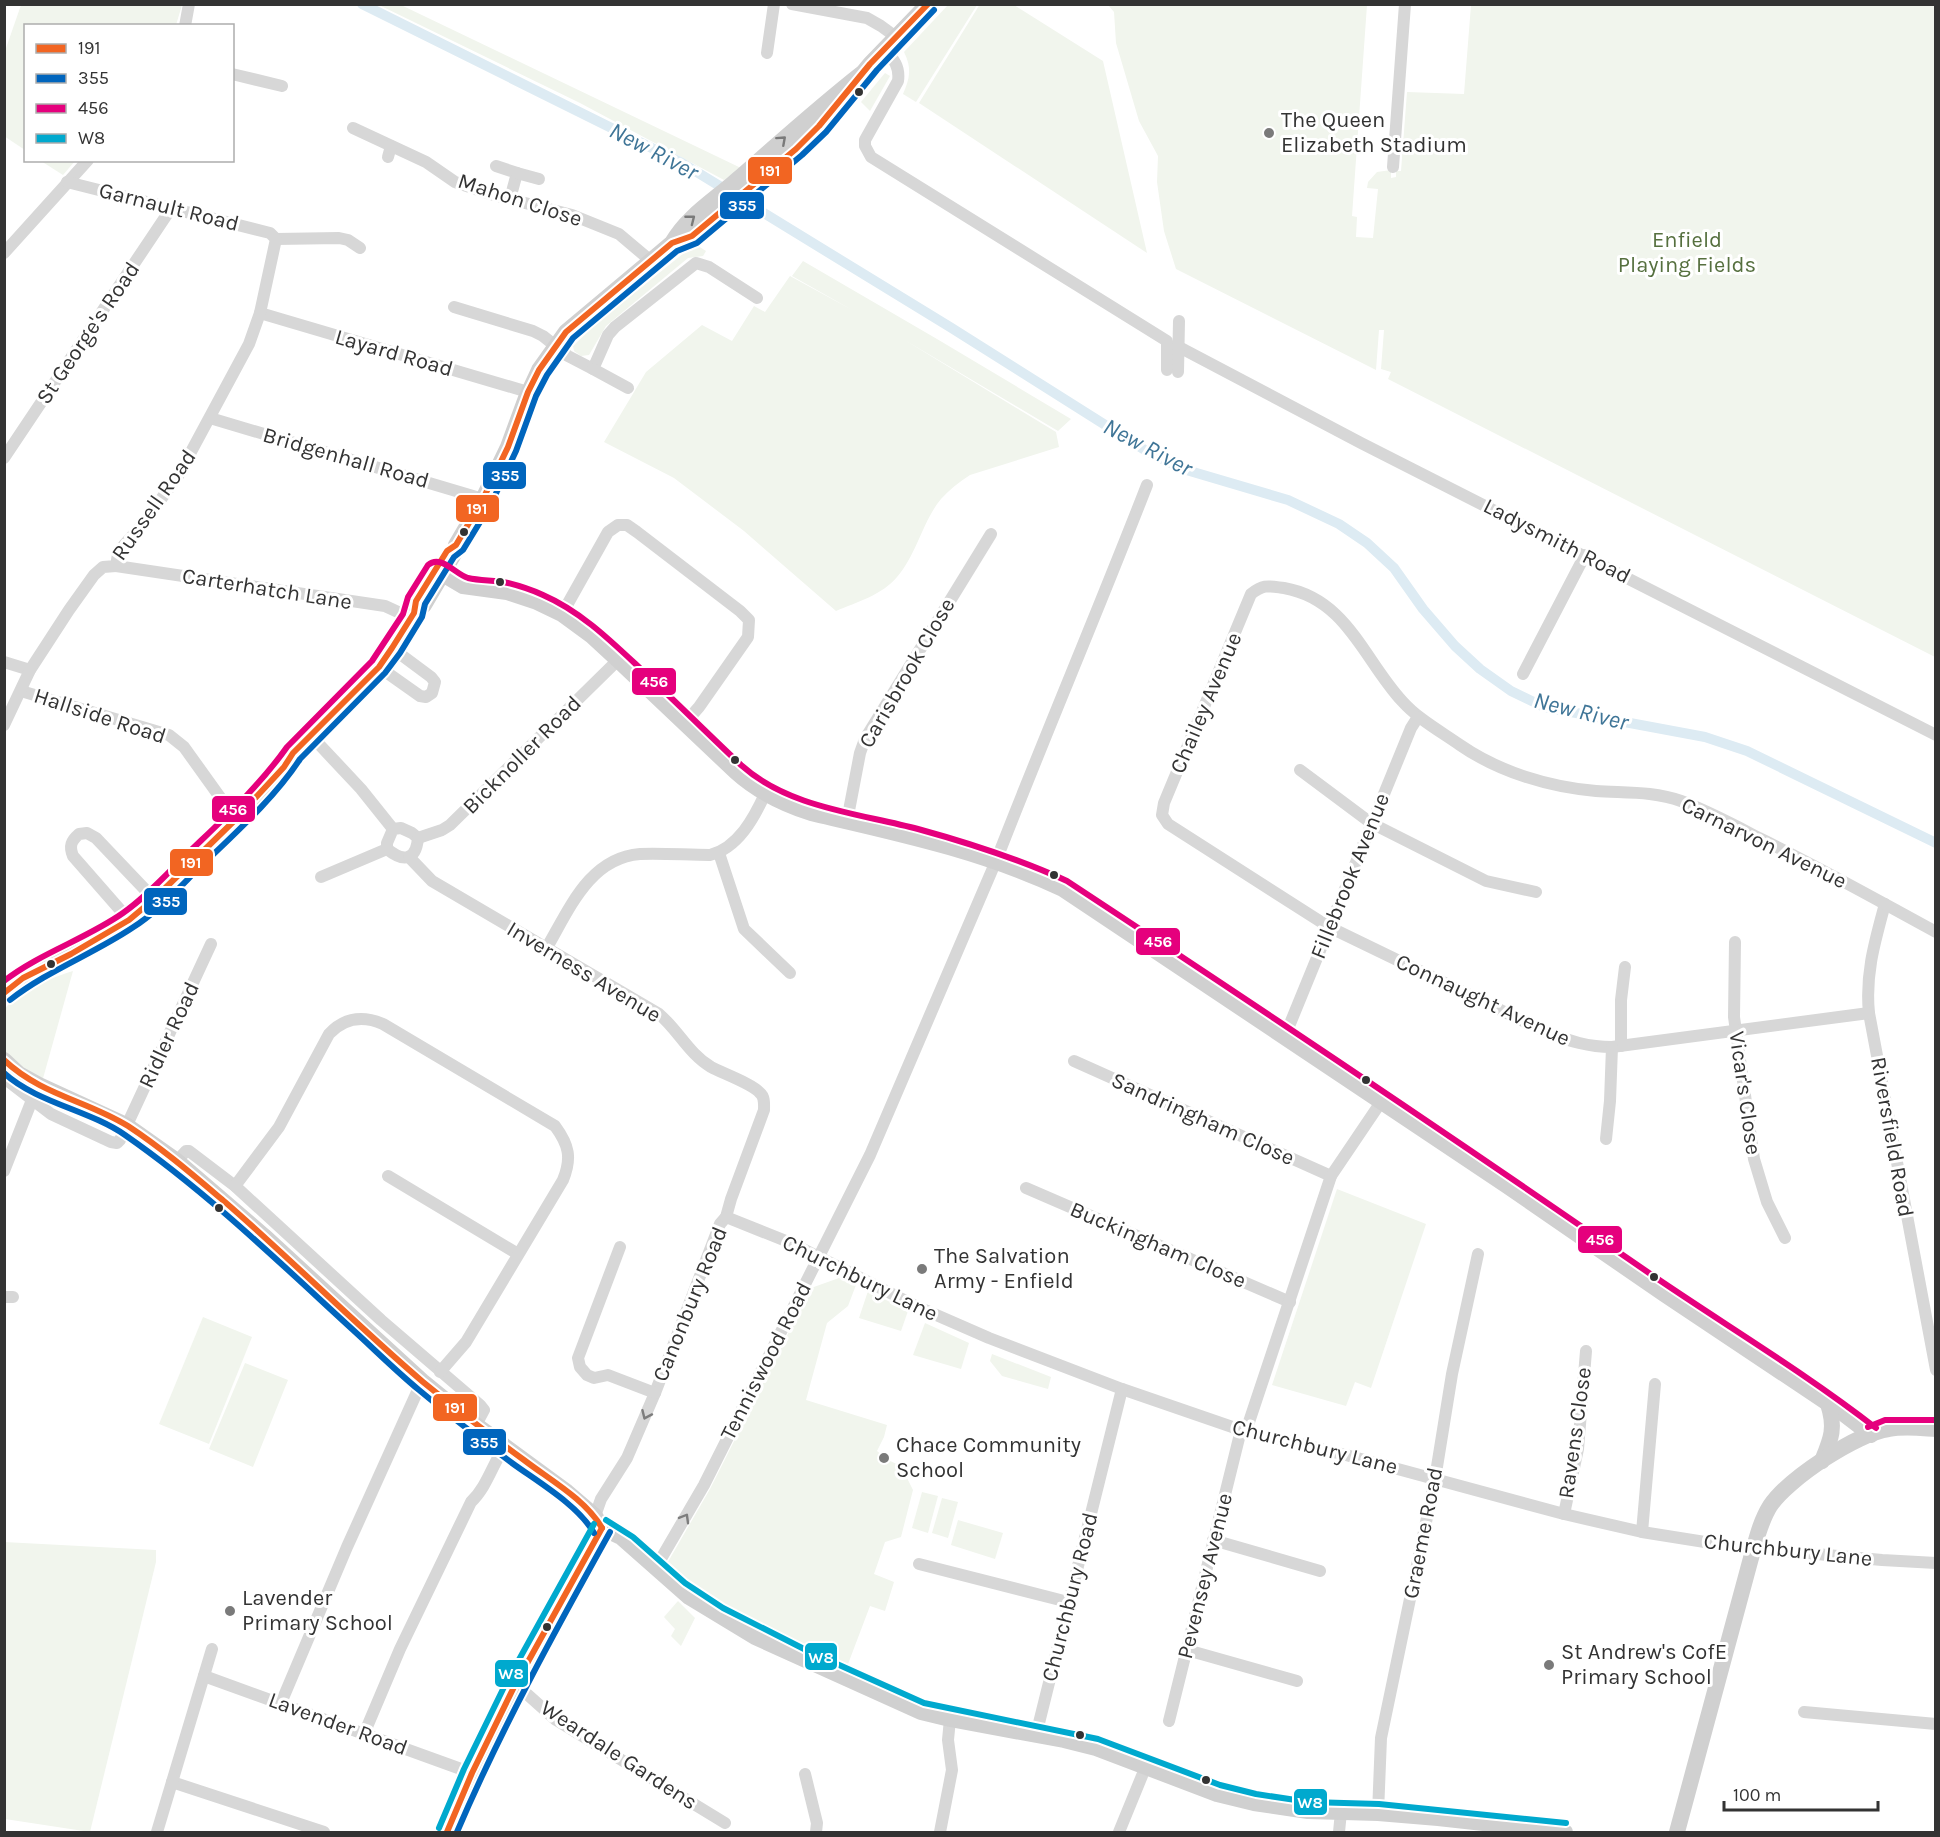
<svg xmlns="http://www.w3.org/2000/svg" width="1940" height="1837" viewBox="0 0 1940 1837" font-family="Karla,sans-serif">
  <style>
    .green { fill: #f1f5ed }
    .lines { fill: none; stroke-linecap: round; stroke-linejoin: round }
    .canal { stroke: #ddebf3; stroke-width: 10 }
    .street { stroke: #d7d7d7; stroke-width: 12 }
    .secondary { stroke: #d0d0d0; stroke-width: 16 }
    .bus-1-casing { stroke: #fff; stroke-width: 10 }
    .bus-2-casing { stroke: #fff; stroke-width: 10 }
    .bus-3-casing { stroke: #fff; stroke-width: 10 }
    .bus-4-casing { stroke: #fff; stroke-width: 10 }
    .bus-1 { stroke: #f26522; stroke-width: 6 }
    .bus-2 { stroke: #0065bd; stroke-width: 6 }
    .bus-3 { stroke: #e5007d; stroke-width: 6 }
    .bus-4 { stroke: #00a9ce; stroke-width: 6 }
    .oneway { stroke: #7a7a7a }
    .oneway2 { stroke: #7d7d7d }
    .bus-dot { fill: #333; stroke: #fff; stroke-width: 2 }
    .poi-dot { fill: #7a7a7a; stroke: #fff; stroke-width: 2 }
    .labels { text-anchor: middle; dominant-baseline: central; stroke-width: 6; stroke-linejoin: round; paint-order: stroke }
    .poi-label { font-size: 22px; fill: #333; stroke: #fff; text-anchor: start }
    .street-label { font-size: 22px; fill: #333; stroke: #fff }
    .park-label { font-size: 22px; fill: #56703f; stroke: #fff }
    .water-label { font-size: 24px; font-style: italic; fill: #3f7597; stroke: #fff }
    .line-badge { stroke: #fff; stroke-width: 2 }
    .badge-label { font-size: 16px; text-anchor: middle; font-weight: bold; fill: #fff }
  </style>
  <rect width="100%" height="100%" fill="#fff"/>
  <g class="green">
    <path d="M980 4 1014 5 1103 61 1147 253 919 103Z"/>
    <path d="M21 5V4L182 5 176 25 26 26 25 150 4 136 5 51Z"/>
    <path d="M379 5H401L741 168 724 180 580 103Z"/>
    <path d="M948 5H977L916 102 903 94C910 78 912 68 904 52Z"/>
    <path d="M1108 5H1367L1352 216 1357 217 1356 237 1373 238 1378 189 1367 188 1368 182 1377 172 1391 170V178L1396 177V171H1401L1407 92 1464 94 1471 5H1935V657L1388 379 1391 372 1381 369 1384 330H1379L1376 370 1176 269 1164 231 1157 182 1158 156 1139 121 1116 43 1114 12Z"/>
    <path d="M885 73 890 76 870 111 861 102Z"/>
    <path d="M41 161H75L63 175Z"/>
    <path d="M695 244 706 251 703 256 688 258 606 326 589 355 581 356 574 351 573 346 596 324Z"/>
    <path d="M803 261 937 339 1071 419 1058 431 903 339 1056 432 1059 447 970 475C959 482 949 490 941 499 922 522 917 554 897 577 882 595 857 602 836 611L744 531 674 478 604 442 646 372 702 325 732 341 754 306 765 312 790 276 854 311 792 276Z"/>
    <path d="M73 971 42 1082 11 1062 5 1052 4 1011C15 990 52 978 73 971Z"/>
    <path d="M1337 1189 1426 1224 1371 1388 1355 1382 1346 1406 1272 1385Z"/>
    <path d="M839 1278 856 1285 848 1306 827 1323 806 1400 887 1425 884 1437 877 1451 888 1460 901 1466 913 1490 901 1537 885 1542 874 1574 894 1582 885 1611 870 1606 845 1672 758 1630 693 1591 665 1567 710 1489 811 1288Z"/>
    <path d="M868 1291 908 1311 901 1331 859 1318Z"/>
    <path d="M203 1317 252 1337 209 1444 159 1424Z"/>
    <path d="M925 1323 969 1343 961 1369 913 1355Z"/>
    <path d="M992 1354 1051 1377 1048 1389 1002 1376 990 1361Z"/>
    <path d="M245 1363 288 1380 253 1467 209 1449Z"/>
    <path d="M922 1492 938 1496 928 1533 912 1528Z"/>
    <path d="M942 1498 958 1502 948 1538 932 1533Z"/>
    <path d="M958 1520 1003 1533 995 1559 951 1545Z"/>
    <path d="M4 1542 156 1550V1562L90 1832 5 1819Z"/>
    <path d="M678 1601 695 1618 681 1646 671 1636 675 1629 664 1617Z"/>
  </g>
  <g class="lines">
    <path class="canal" d="M362 4 682 163 950 327 1148 452 1183 469 1288 500 1339 524 1367 543 1394 568 1423 609 1455 646 1480 669 1511 691 1544 707 1705 737 1747 751 1936 843"/>
    <g class="street">
      <path d="M792 4 867 18 881 26 896 37"/>
      <path d="M185 26 189 4"/>
      <path d="M884 49C894 59 900 67 898 81L865 140V146L871 157 1167 341V370"/>
      <path d="M767 53 774 4"/>
      <path d="M232 74 282 86"/>
      <path d="M353 128 426 162 455 182 490 194 572 215 619 234 651 261"/>
      <path d="M388 157 391 146"/>
      <path d="M496 166 517 173 510 199"/>
      <path d="M1393 167 1405 4"/>
      <path d="M517 173 539 179"/>
      <path d="M276 239 339 238 348 240 360 248"/>
      <path d="M4 253 88 160"/>
      <path d="M454 307 533 331 543 336 568 356 593 369 608 335 615 327 696 263 709 267 757 298"/>
      <path d="M260 313 528 392"/>
      <path d="M1179 347 1361 443 1936 735"/>
      <path d="M593 369 628 388"/>
      <path d="M1178 372 1179 321"/>
      <path d="M210 418 483 499"/>
      <path d="M4 458 172 207"/>
      <path d="M116 566 385 606 411 618"/>
      <path d="M562 614 608 532 618 525H627L637 532 740 611 749 620 748 637 699 707 685 723"/>
      <path d="M4 662 30 670"/>
      <path d="M379 667 420 696 426 697 432 693 435 682 431 677 392 648"/>
      <path d="M1523 674 1585 555"/>
      <path d="M21 691 169 735 184 747 222 800"/>
      <path d="M4 725 30 670 69 610 94 575 103 567 116 566 118 554 124 545 142 525 178 476 249 344 260 313 276 239 270 233 67 182"/>
      <path d="M316 741 361 789 393 829"/>
      <path d="M1300 770 1371 823 1486 881 1536 892"/>
      <path d="M847 821 860 753 865 739 991 534"/>
      <path d="M401 828 412 833 418 838C416 861 403 862 387 849V843L393 829Z"/>
      <path d="M418 838 442 830 450 825 618 660"/>
      <path d="M719 853 744 929 790 973"/>
      <path d="M409 857 432 881 659 1014C678 1030 689 1054 711 1067 722 1073 753 1084 760 1093 765 1097 764 1105 764 1110L731 1199 726 1217 720 1224 655 1393 627 1458 601 1499 595 1516"/>
      <path d="M321 877 387 849"/>
      <path d="M1885 904C1875 941 1865 974 1869 1013L1936 1370"/>
      <path d="M129 920 73 856C69 846 71 841 79 834L87 833 96 838 154 899"/>
      <path d="M1735 942 1734 1017 1754 1159 1767 1202 1785 1238"/>
      <path d="M546 949C569 910 589 858 640 854 663 853 687 855 710 855 738 848 754 818 765 794"/>
      <path d="M1869 1013 1612 1047C1588 1047 1570 1041 1548 1033L1329 927 1168 824 1162 815 1164 803 1251 594C1264 584 1268 586 1284 588 1347 599 1364 660 1402 701 1418 719 1440 731 1460 745 1499 772 1549 787 1596 791 1624 793 1654 791 1681 801 1708 811 1734 825 1759 838 1819 867 1877 900 1936 932"/>
      <path d="M1285 1036 1411 728 1418 717"/>
      <path d="M1621 1046V1000L1625 967"/>
      <path d="M1074 1061 1331 1176"/>
      <path d="M4 1078 51 1114 111 1142 117 1143 120 1140 211 944"/>
      <path d="M1606 1139 1610 1101 1612 1047"/>
      <path d="M177 1161 186 1151H189L235 1186 381 1320 480 1405 484 1410 476 1425"/>
      <path d="M4 1171 32 1100"/>
      <path d="M388 1176 518 1254"/>
      <path d="M235 1186 279 1127 329 1034C344 1018 362 1015 383 1024L555 1126C569 1145 572 1158 563 1180L466 1342 440 1372"/>
      <path d="M1026 1188 1290 1302"/>
      <path d="M726 1217 791 1243 918 1307 989 1338 1122 1389 1241 1430 1346 1455 1564 1514 1642 1532 1730 1546 1882 1560 1936 1563"/>
      <path d="M620 1247 578 1358 580 1367 587 1375 594 1378 608 1375 655 1393"/>
      <path d="M4 1297H13"/>
      <path d="M1564 1514 1578 1449 1586 1351"/>
      <path d="M1642 1532 1655 1384"/>
      <path d="M1213 1540 1320 1571"/>
      <path d="M919 1564 1068 1602"/>
      <path d="M655 1569 704 1485 870 1155 996 861C1045 735 1098 611 1147 485"/>
      <path d="M1187 1650 1297 1681"/>
      <path d="M204 1676 472 1773"/>
      <path d="M514 1687 528 1695 556 1720 725 1823"/>
      <path d="M281 1703 347 1547 422 1381"/>
      <path d="M1804 1712 1936 1724"/>
      <path d="M1169 1721 1241 1430 1249 1422 1331 1176 1381 1102"/>
      <path d="M364 1734 400 1649 471 1502C487 1487 493 1463 505 1446"/>
      <path d="M1036 1735 1122 1389"/>
      <path d="M805 1774 817 1823 816 1832"/>
      <path d="M172 1782 324 1832"/>
      <path d="M1378 1813 1381 1738 1435 1479 1452 1374 1478 1254"/>
      <path d="M157 1832 212 1649"/>
      <path d="M940 1832 952 1770 948 1740 950 1719"/>
      <path d="M1119 1832 1146 1766"/>
      <path d="M1339 1832 1341 1812"/>
    </g>
    <g class="secondary">
      <path d="M672 243 692 236 796 149 819 126 870 64 928 4"/>
      <path d="M436 570 463 586 507 592 537 602 562 614 592 636 618 660 736 772C758 792 783 804 811 813 897 833 983 851 1063 889L1506 1185 1664 1294 1841 1412 1871 1435"/>
      <path d="M414 613 424 605 454 554 456 545 483 499 508 447 526 398 539 370 566 332 672 243C687 216 716 199 738 179 779 143 819 107 861 74"/>
      <path d="M4 993 23 978 71 954 129 920 154 899 234 821 284 767 293 753 379 667 411 618 416 604"/>
      <path d="M4 1060 19 1074 39 1085 126 1125 177 1161 264 1236 422 1381 476 1425 567 1492 595 1516 602 1528 621 1537 689 1597 755 1637 921 1712 950 1719 1064 1740 1096 1748 1217 1794 1254 1803 1308 1811 1378 1813 1438 1818 1565 1832"/>
      <path d="M1822 1461C1831 1439 1836 1428 1828 1404"/>
      <path d="M447 1832 472 1773 514 1687 602 1528"/>
      <path d="M1677 1832 1751 1558C1756 1541 1760 1522 1770 1506 1788 1479 1857 1433 1889 1429 1904 1426 1920 1428 1936 1429"/>
    </g>
    <g class="bus-1-casing">
      <g id="bus-1">
        <path d="M4 993 23 978 71 954 129 920 154 899 234 821 284 767 293 753 379 667 392 648 414 613 416 601 447 551 456 545 483 499 508 447 528 392 539 370 566 332 672 243 692 236 796 149 819 126 870 64 928 4"/>
        <path d="M4 1060C41 1095 88 1101 128 1126 163 1149 193 1175 225 1202 292 1260 355 1324 423 1382 456 1409 490 1435 524 1460 550 1480 585 1499 602 1528"/>
        <path d="M447 1832 472 1773 514 1687 602 1528"/>
      </g>
    </g>
    <g class="bus-2-casing">
      <g id="bus-2">
        <path d="M10 1000C47 971 93 954 132 928 156 913 177 890 197 870 232 836 274 799 300 759L385 673 400 653 422 617 425 604 454 557 463 550 491 504 516 451 536 396 547 375 573 338 677 251 697 243 802 155 826 132 877 70 934 10"/>
        <path d="M4 1073C37 1103 89 1110 125 1135 207 1192 279 1262 352 1329 374 1349 396 1371 419 1390 449 1415 480 1439 512 1463 538 1482 578 1505 594 1533"/>
        <path d="M457 1832C501 1729 555 1631 610 1532"/>
      </g>
    </g>
    <g class="bus-3-casing">
      <g id="bus-3">
        <path d="M4 981C40 953 86 939 123 913 146 897 165 876 184 857 220 822 258 788 287 747L372 661 403 614 408 597 428 565C441 554 455 574 468 578 481 581 495 580 508 583 520 586 532 590 543 595 582 612 612 642 643 671 676 702 708 734 741 765 789 808 858 813 918 829 969 843 1019 859 1067 881 1263 1010 1457 1140 1649 1273 1725 1325 1804 1372 1876 1428"/>
        <path d="M1868 1427 1885 1420H1936"/>
      </g>
    </g>
    <g class="bus-4-casing">
      <g id="bus-4">
        <path d="M606 1520 633 1537 685 1583 723 1608 808 1651 924 1703 1098 1739 1220 1785 1256 1794 1309 1802 1379 1804 1566 1823"/>
        <path d="M439 1828 464 1769 506 1683 594 1524"/>
      </g>
    </g>
    <use href="#bus-1" class="bus-1"/>
    <use href="#bus-2" class="bus-2"/>
    <use href="#bus-3" class="bus-3"/>
    <use href="#bus-4" class="bus-4"/>
  </g>
  <defs><path id="oneway-chevron" d="M-2-3.5L2.5 0L-2 3.5" fill="none" stroke-width="1.6" stroke-linecap="round" stroke-linejoin="round" transform="scale(1.5)"/></defs>
  <g class="oneway">
    <use href="#oneway-chevron" transform="translate(782 140) rotate(-42)"/>
    <use href="#oneway-chevron" transform="translate(691 219) rotate(-38)"/>
  </g>
  <g class="oneway2">
    <use href="#oneway-chevron" transform="translate(646 1415) rotate(114)"/>
    <use href="#oneway-chevron" transform="translate(685 1518) rotate(-60)"/>
  </g>
  <g class="bus-dot">
    <circle cx="859" cy="92" r="5"/>
    <circle cx="464" cy="532" r="5"/>
    <circle cx="500" cy="582" r="5"/>
    <circle cx="735" cy="760" r="5"/>
    <circle cx="1054" cy="875" r="5"/>
    <circle cx="51" cy="964" r="5"/>
    <circle cx="1366" cy="1080" r="5"/>
    <circle cx="219" cy="1208" r="5"/>
    <circle cx="1654" cy="1277" r="5"/>
    <circle cx="547" cy="1627" r="5"/>
    <circle cx="1080" cy="1735" r="5"/>
    <circle cx="1206" cy="1780" r="5"/>
  </g>
  <g class="poi-dot">
    <circle cx="1269" cy="133" r="6"/>
    <circle cx="922" cy="1269" r="6"/>
    <circle cx="884" cy="1458" r="6"/>
    <circle cx="230" cy="1611" r="6"/>
    <circle cx="1549" cy="1665" r="6"/>
  </g>
  <g class="labels">
    <g class="poi-label">
      <text x="1281" y="120">The Queen<tspan x="1281" dy="25">Elizabeth Stadium</tspan></text>
      <text x="934" y="1256">The Salvation<tspan x="934" dy="25">Army - Enfield</tspan></text>
      <text x="896" y="1445">Chace Community<tspan x="896" dy="25">School</tspan></text>
      <text x="242" y="1598">Lavender<tspan x="242" dy="25">Primary School</tspan></text>
      <text x="1561" y="1652">St Andrew's CofE<tspan x="1561" dy="25">Primary School</tspan></text>
    </g>
    <g class="street-label">
      <text transform="translate(520 200) rotate(18)">Mahon Close</text>
      <text transform="translate(169 207) rotate(14)">Garnault Road</text>
      <text transform="translate(88 333) rotate(-56)">St George's Road</text>
      <text transform="translate(394 353) rotate(16)">Layard Road</text>
      <text transform="translate(346 458) rotate(16)">Bridgenhall Road</text>
      <text transform="translate(154 505) rotate(-55)">Russell Road</text>
      <text transform="translate(1557 541) rotate(27)">Ladysmith Road</text>
      <text transform="translate(267 589) rotate(9)">Carterhatch Lane</text>
      <text transform="translate(907 673) rotate(-60)">Carisbrook Close</text>
      <text transform="translate(1206 703) rotate(-67)">Chailey Avenue</text>
      <text transform="translate(100 716) rotate(18)">Hallside Road</text>
      <text transform="translate(522 755) rotate(-45)">Bicknoller Road</text>
      <text transform="translate(1764 843) rotate(26)">Carnarvon Avenue</text>
      <text transform="translate(1350 876) rotate(-68)">Fillebrook Avenue</text>
      <text transform="translate(584 972) rotate(31)">Inverness Avenue</text>
      <text transform="translate(1483 1000) rotate(25)">Connaught Avenue</text>
      <text transform="translate(169 1035) rotate(-65)">Ridler Road</text>
      <text transform="translate(1745 1093) rotate(82)">Vicar's Close</text>
      <text transform="translate(1203 1119) rotate(24)">Sandringham Close</text>
      <text transform="translate(1892 1137) rotate(80)">Riversfield Road</text>
      <text transform="translate(1158 1245) rotate(23)">Buckingham Close</text>
      <text transform="translate(860 1278) rotate(26)">Churchbury Lane</text>
      <text transform="translate(690 1304) rotate(-68)">Canonbury Road</text>
      <text transform="translate(766 1361) rotate(-63)">Tenniswood Road</text>
      <text transform="translate(1575 1433) rotate(-82)">Ravens Close</text>
      <text transform="translate(1315 1447) rotate(14)">Churchbury Lane</text>
      <text transform="translate(1423 1533) rotate(-79)">Graeme Road</text>
      <text transform="translate(1788 1550) rotate(6)">Churchbury Lane</text>
      <text transform="translate(1205 1576) rotate(-76)">Pevensey Avenue</text>
      <text transform="translate(1070 1597) rotate(-76)">Churchbury Road</text>
      <text transform="translate(338 1724) rotate(20)">Lavender Road</text>
      <text transform="translate(619 1755) rotate(33)">Weardale Gardens</text>
    </g>
    <g class="park-label">
      <text x="1687" y="240">Enfield<tspan x="1687" dy="25">Playing Fields</tspan></text>
    </g>
    <g class="water-label">
      <text transform="translate(654 151) rotate(28)">New River</text>
      <text transform="translate(1148 447) rotate(28)">New River</text>
      <text transform="translate(1581 711) rotate(14)">New River</text>
    </g>
  </g>
  <g class="line-badge">
    <rect x="747" y="156" width="46" height="29" rx="6" fill="#f26522"/>
    <rect x="719" y="191" width="46" height="29" rx="6" fill="#0065bd"/>
    <rect x="482" y="461" width="45" height="29" rx="6" fill="#0065bd"/>
    <rect x="455" y="494" width="45" height="29" rx="6" fill="#f26522"/>
    <rect x="631" y="667" width="46" height="29" rx="6" fill="#e5007d"/>
    <rect x="211" y="795" width="45" height="28" rx="6" fill="#e5007d"/>
    <rect x="169" y="848" width="45" height="29" rx="6" fill="#f26522"/>
    <rect x="143" y="887" width="45" height="29" rx="6" fill="#0065bd"/>
    <rect x="1135" y="927" width="46" height="29" rx="6" fill="#e5007d"/>
    <rect x="1577" y="1225" width="46" height="29" rx="6" fill="#e5007d"/>
    <rect x="432" y="1393" width="46" height="29" rx="6" fill="#f26522"/>
    <rect x="462" y="1428" width="45" height="28" rx="6" fill="#0065bd"/>
    <rect x="804" y="1642" width="34" height="29" rx="6" fill="#00a9ce"/>
    <rect x="494" y="1659" width="35" height="29" rx="6" fill="#00a9ce"/>
    <rect x="1293" y="1788" width="35" height="28" rx="6" fill="#00a9ce"/>
  </g>
  <g class="badge-label">
    <text x="770" y="176">191</text>
    <text x="742" y="211">355</text>
    <text x="505" y="481">355</text>
    <text x="477" y="514">191</text>
    <text x="654" y="687">456</text>
    <text x="233" y="815">456</text>
    <text x="191" y="868">191</text>
    <text x="166" y="907">355</text>
    <text x="1158" y="947">456</text>
    <text x="1600" y="1245">456</text>
    <text x="455" y="1413">191</text>
    <text x="484" y="1448">355</text>
    <text x="821" y="1663">W8</text>
    <text x="511" y="1679">W8</text>
    <text x="1310" y="1808">W8</text>
  </g>
  <rect width="1940" height="1837" fill="none" stroke="#333333" stroke-width="12"/>
  <rect x="24" y="24" width="210" height="138" fill="#ffffff" stroke="#adadad" stroke-width="1.5"/>
  <rect x="36" y="44" width="30" height="9" fill="#f26522" stroke="#adadad" stroke-width="1.5"/>
  <text x="78" y="54" font-size="18" fill="#333333">191</text>
  <rect x="36" y="74" width="30" height="9" fill="#0065bd" stroke="#adadad" stroke-width="1.5"/>
  <text x="78" y="84" font-size="18" fill="#333333">355</text>
  <rect x="36" y="104" width="30" height="9" fill="#e5007d" stroke="#adadad" stroke-width="1.5"/>
  <text x="78" y="114" font-size="18" fill="#333333">456</text>
  <rect x="36" y="134" width="30" height="9" fill="#00a9ce" stroke="#adadad" stroke-width="1.5"/>
  <text x="78" y="144" font-size="18" fill="#333333">W8</text>
  <path d="M1724 1801v9h154v-9" fill="none" stroke="#333333" stroke-width="3"/>
  <text x="1733" y="1801" font-size="18" fill="#333333" stroke="#ffffff" stroke-width="4.5" paint-order="stroke">100 m</text>
</svg>
